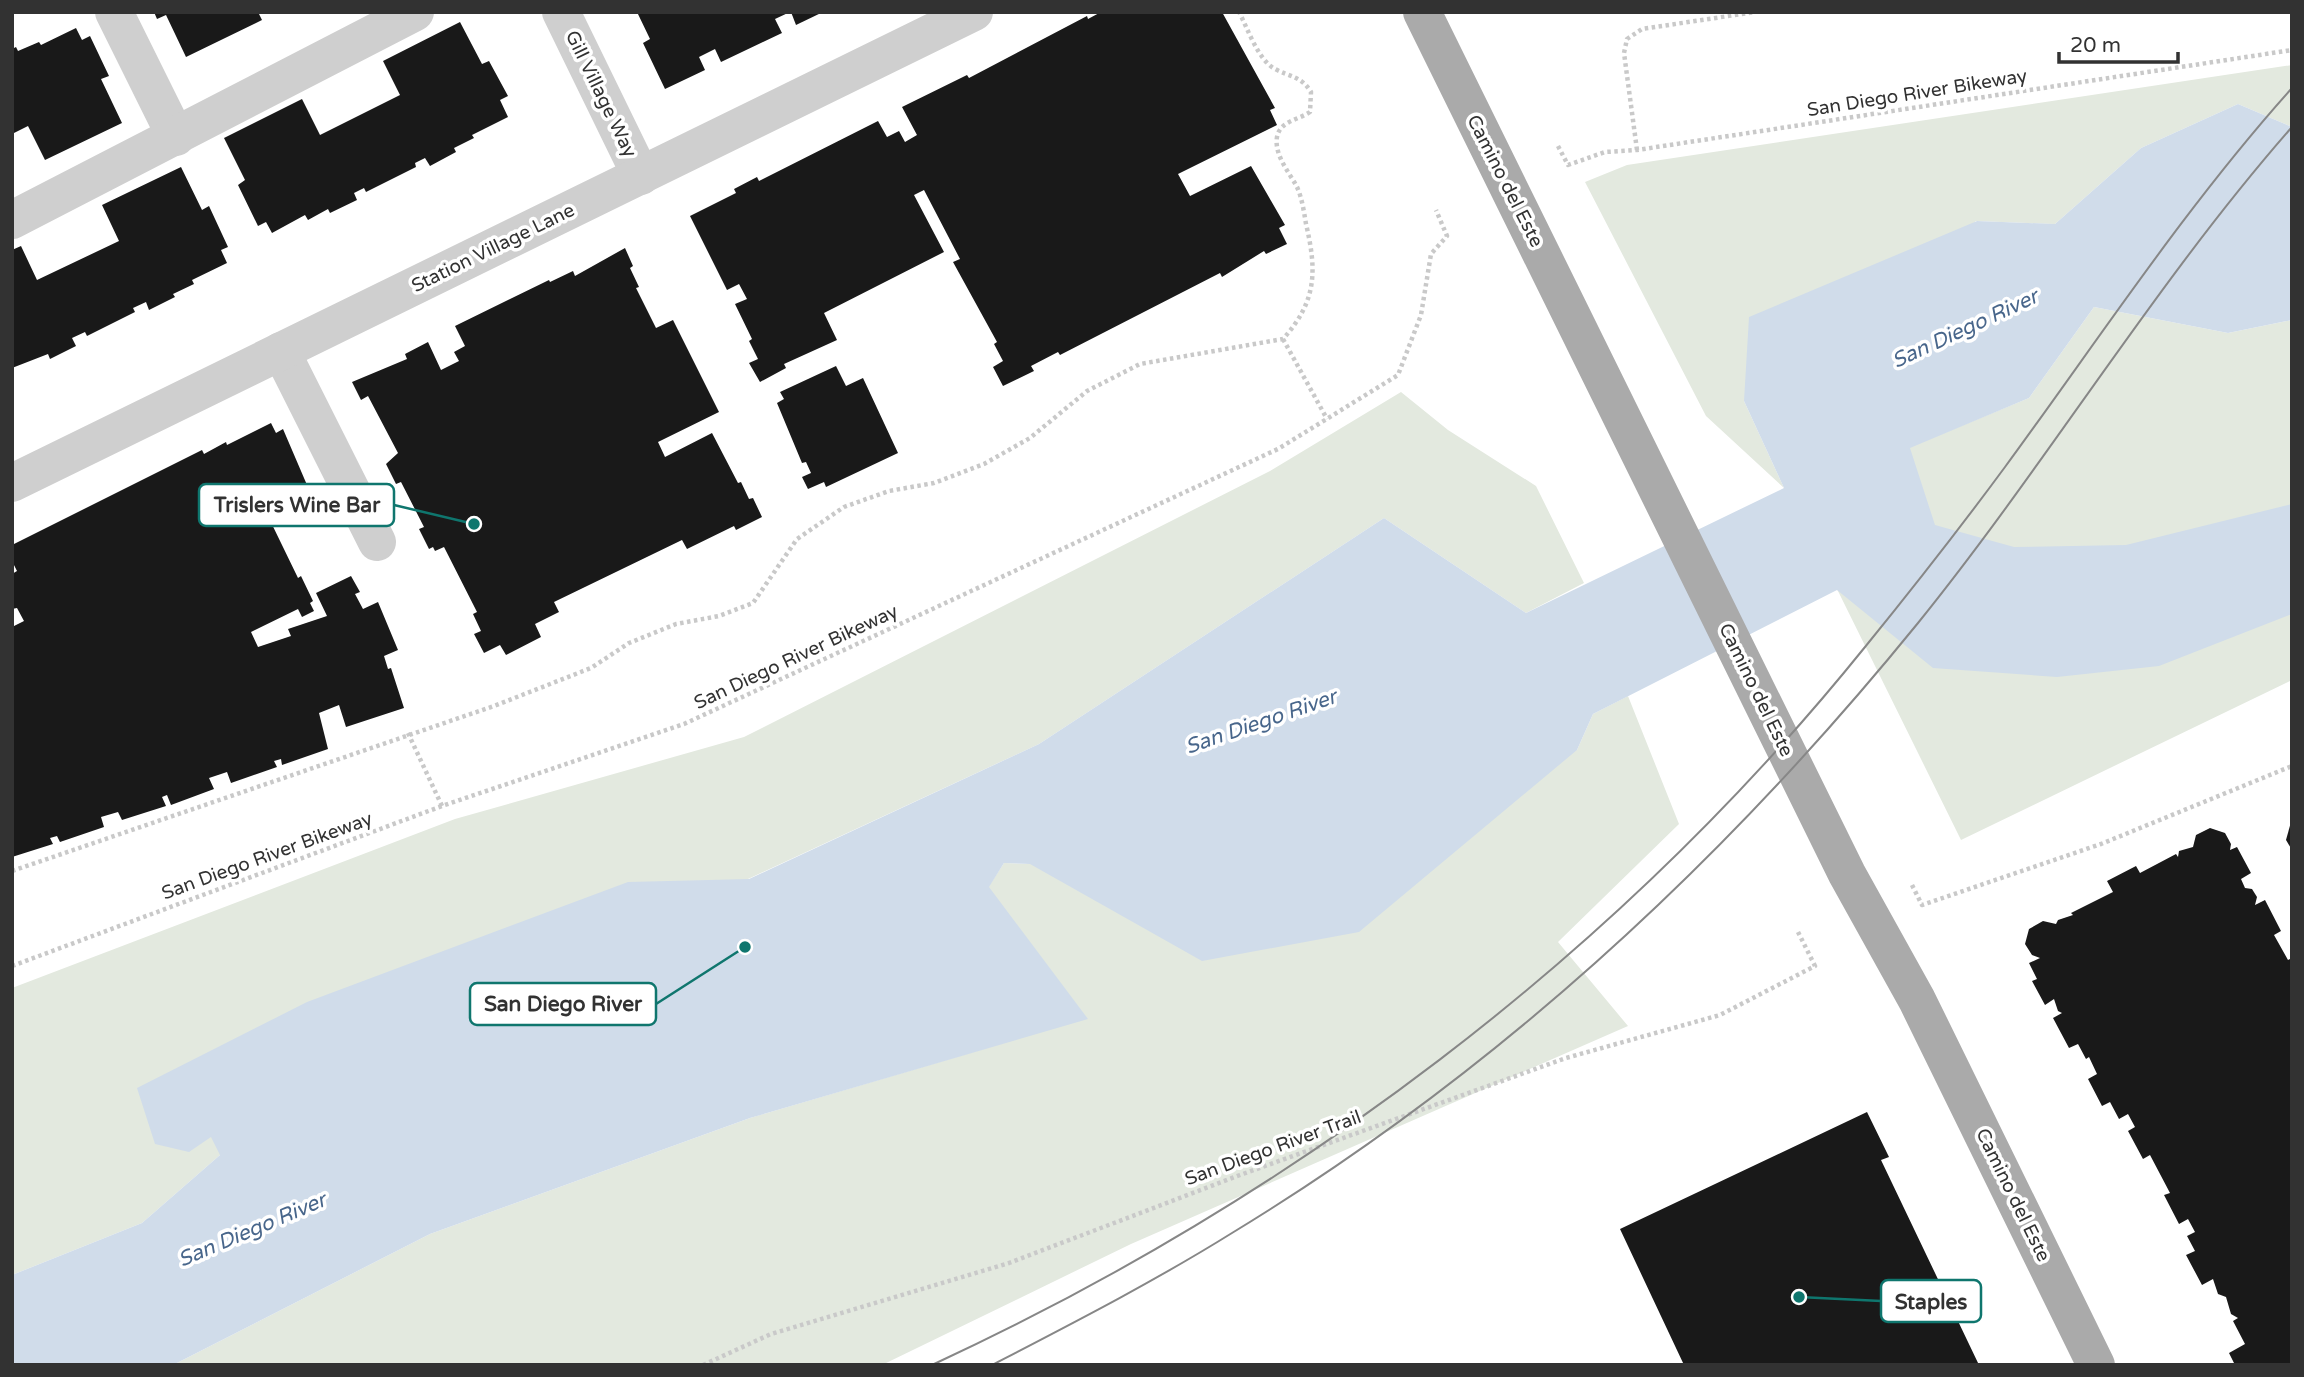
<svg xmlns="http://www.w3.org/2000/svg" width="2304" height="1377" viewBox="0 0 2304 1377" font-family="'Varela Round',sans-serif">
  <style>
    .green { fill: #e3e9df }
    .water { fill: #d0dcea }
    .building { fill: #191919 }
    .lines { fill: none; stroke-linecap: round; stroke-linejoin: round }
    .path { stroke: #c9c9c9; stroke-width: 4.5; stroke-dasharray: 3.5 3.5; stroke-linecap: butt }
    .minor { stroke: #cfcfcf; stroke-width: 38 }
    .major { stroke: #aaa; stroke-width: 38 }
    .tram { stroke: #878787; stroke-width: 2 }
    .labels { text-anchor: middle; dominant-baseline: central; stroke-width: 7; stroke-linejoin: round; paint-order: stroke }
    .street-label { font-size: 19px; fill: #323232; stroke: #fff }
    .water-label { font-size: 21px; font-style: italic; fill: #48668b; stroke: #fff }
    .leader { fill: none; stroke: #0f766e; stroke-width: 2.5 }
    .callout-dot { fill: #0f766e; stroke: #fff; stroke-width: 2.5 }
    .callout { fill: #fff; stroke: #0f766e; stroke-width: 2.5 }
    .callout-label { font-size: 21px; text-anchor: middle; font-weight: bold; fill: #323232 }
  </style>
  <rect width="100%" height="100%" fill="#fff"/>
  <g class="green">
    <path d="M2292 65V127L2238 104 2141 148 2055 224 1976 221 1744 401 1784 488 1706 416 1585 182 1627 165Z"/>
    <path d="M2094 307 2228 333 2292 320V680L1961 840 1837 589 1910 447 2029 398Z"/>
    <path d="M1401 392 1448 430 1536 486 1584 583 1526 613 1384 518 1039 744 748 879 220 1155 142 1223 12 1275V988L455 819 744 737 1270 471Z"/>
    <path d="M1628 696 1679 824 1558 942 1628 1026 1131 1244 882 1365H173L430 1234 750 1118 990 1047 989 886 1004 863 1030 864 1577 750 1593 714Z"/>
  </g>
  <path class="water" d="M2238 104 2292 127V320L2228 333 2094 307 2029 398 1910 448 1935 525 2014 547 2126 545 2292 504V614L2159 666 2057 677 1933 668 1837 590 1593 714 1577 750 1359 932 1202 961 1030 864 1004 863 989 887 1088 1019 750 1118 430 1234 173 1365H12V1275L142 1223 220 1155 211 1137 189 1152 155 1144 137 1088 307 1002 628 882 749 879 1039 744 1384 518 1526 613 1784 488 1744 401 1749 317 1977 221 2055 224 2141 148Z"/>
  <g class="building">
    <path d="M154 12H258L262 20 186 57 166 15 157 19Z"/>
    <path d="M637 12H790L775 19 782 33 721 62 715 49 699 57 705 70 665 89 643 43 650 39Z"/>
    <path d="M791 12H823L796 25Z"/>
    <path d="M1101 12H1222L1275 108 1270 110 1277 125 1178 174 1190 196 1251 166 1285 225 1279 228 1287 244 1266 254 1264 251 1222 277 1220 273 1060 355 1058 352 1031 366 1034 371 1003 386 993 367 1003 361 994 344 997 342 953 262 960 259 924 190 914 195 944 252 824 313 837 340 784 364 786 368 760 382 749 363 758 359 749 341 752 339 735 304 747 299 739 284 727 290 690 216 736 193 734 189 757 177 759 181 878 121 887 137 899 131 905 142 917 135 902 107 967 75 969 78 1087 16 1088 19Z"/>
    <path d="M460 22 482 64 489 61 508 96 500 100 508 117 472 135 474 138 454 148 456 152 430 166 425 158 415 163 416 167 366 192 364 188 354 193 357 200 330 213 328 209 308 220 305 215 272 233 266 222 258 226 238 185 245 180 224 138 302 99 320 135 400 95 383 61Z"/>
    <path d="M76 28 82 40 90 36 109 76 101 79 122 123 45 160 28 126 12 134V49L16 47 18 51 39 42 41 45Z"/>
    <path d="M181 167 202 210 209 206 228 247 221 250 227 263 192 280 194 284 173 294 175 297 149 310 146 302 133 308 135 312 87 336 85 332 72 338 76 346 50 359 48 354 12 368V250L21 246 37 280 119 241 102 205Z"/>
    <path d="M625 248 633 266 630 268 639 287 636 288 656 328 673 320 719 412 658 442 665 457 712 433 738 483 741 482 749 499 753 498 762 517 736 530 734 526 687 549 682 540 554 602 559 612 535 624 541 637 506 655 500 645 484 653 474 634 481 631 473 614 477 612 444 547 435 551 433 547 429 549 419 529 424 527 401 482 396 484 386 464 398 453 368 396 361 400 352 382 407 359 405 354 428 342 441 370 459 361 454 352 465 346 455 326 549 280 550 282 573 271 575 276Z"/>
    <path d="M836 366 846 386 863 378 898 453 826 487 824 482 808 489 802 477 811 473 806 462 802 463 777 403 784 399 780 392Z"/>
    <path d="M271 423 276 433 283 429 310 492 296 499 294 495 265 510 298 578 301 576 313 601 310 603 314 611 302 617 298 609 251 632 258 647 291 636 288 629 327 616 316 593 351 576 360 592 355 594 363 609 378 602 398 650 384 656 388 669 391 668 404 708 346 727 339 705 319 713 328 749 282 765 281 759 274 761 277 767 231 783 227 772 209 778 214 789 171 805 167 795 162 797 166 806 122 820 118 812 101 817 104 827 60 842 57 836 50 838 53 844 12 857V627L24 621 17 608 12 609V574L17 571 12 561V545L202 450 204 454 226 442 227 445Z"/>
    <path d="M2291 822H2292V850L2286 840Z"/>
    <path d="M2210 828 2225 833 2231 844 2230 850 2237 847 2251 873 2241 879 2245 888 2252 889 2257 897 2255 905 2265 900 2281 931 2274 935 2288 960 2292 958V1365H2235L2229 1353 2245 1344 2233 1321 2238 1318 2231 1314 2226 1297 2218 1294 2213 1279 2202 1285 2186 1255 2195 1251 2187 1236 2195 1232 2188 1219 2179 1224 2164 1195 2170 1193 2150 1155 2143 1159 2128 1131 2135 1127 2128 1114 2119 1119 2110 1102 2102 1106 2088 1079 2097 1074 2089 1057 2086 1059 2078 1044 2069 1048 2053 1018 2062 1013 2058 1011 2054 999 2045 1005 2032 981 2037 979 2029 963 2040 958 2032 955 2025 944 2029 929 2043 921 2056 924 2058 920 2073 915 2071 913 2113 892 2107 881 2136 866 2140 873 2176 854 2178 857 2179 851 2193 847 2196 835Z"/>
    <path d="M1867 1112 1889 1157 1881 1160 1979 1365H1684L1620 1229Z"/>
  </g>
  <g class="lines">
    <g class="path">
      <path d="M1558 146 1568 165 1605 152 1637 150 2292 50"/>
      <path d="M1637 150 1624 53 1627 39 1642 29 1755 12"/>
      <path d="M1283 339 1327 419"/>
      <path d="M408 733 442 806"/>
      <path d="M12 871 494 706 591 668 629 643 676 624 719 616 753 603 797 539 844 507 889 491 934 483 984 464 1030 438 1087 391 1140 364 1283 339C1317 301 1317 271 1306 224 1304 212 1302 198 1297 187 1289 172 1274 155 1277 137 1280 121 1298 120 1310 112L1311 92C1301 76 1290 77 1275 69 1258 60 1248 29 1239 12"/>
      <path d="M1912 885 1922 905 2101 844 2292 766"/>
      <path d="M12 966 442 806 684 724 1278 449 1398 375 1421 315 1431 254 1447 236 1436 210"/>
      <path d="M703 1365 771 1334 1009 1263 1240 1175 1566 1058 1720 1015 1815 966 1798 932"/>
    </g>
    <g class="minor">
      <path d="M114 12 176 137"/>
      <path d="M561 12 641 176"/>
      <path d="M12 220 415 12"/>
      <path d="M281 351 377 542"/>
      <path d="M12 483 974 12"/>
    </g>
    <path class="major" d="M1422 12 1847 874 1917 1000 2096 1365"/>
    <g class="tram">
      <path d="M932 1365C1291 1199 1616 956 1865 647 1913 588 1960 528 2005 467 2099 339 2186 206 2292 88"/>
      <path d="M992 1365C1073 1323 1155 1281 1232 1233 1497 1072 1723 863 1918 623 2048 462 2155 283 2292 127"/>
    </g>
  </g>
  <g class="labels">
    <g class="street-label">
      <text transform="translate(1917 93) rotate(-9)">San Diego River Bikeway</text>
      <text transform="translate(601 94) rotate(64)">Gill Village Way</text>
      <text transform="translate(1505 181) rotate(63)">Camino del Este</text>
      <text transform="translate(493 248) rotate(-26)">Station Village Lane</text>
      <text transform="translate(796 657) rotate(-25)">San Diego River Bikeway</text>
      <text transform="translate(1756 690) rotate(64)">Camino del Este</text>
      <text transform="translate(267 856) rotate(-20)">San Diego River Bikeway</text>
      <text transform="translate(1273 1148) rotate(-20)">San Diego River Trail</text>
      <text transform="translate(2013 1195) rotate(64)">Camino del Este</text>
    </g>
    <g class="water-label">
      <text transform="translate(1965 329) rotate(-25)">San Diego River</text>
      <text transform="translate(1261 722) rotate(-19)">San Diego River</text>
      <text transform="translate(252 1230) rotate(-23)">San Diego River</text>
    </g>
  </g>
  <path class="leader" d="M474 524L394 505M745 947L656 1004M1799 1297L1881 1301"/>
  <g class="callout-dot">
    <circle cx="474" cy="524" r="7"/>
    <circle cx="745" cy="947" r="7"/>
    <circle cx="1799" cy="1297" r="7"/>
  </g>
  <g class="callout">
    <rect x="199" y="484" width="195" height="42" rx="7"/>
    <rect x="470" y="983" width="186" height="42" rx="7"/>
    <rect x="1881" y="1280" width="100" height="42" rx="7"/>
  </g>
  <g class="callout-label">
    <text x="297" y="512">Trislers Wine Bar</text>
    <text x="563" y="1011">San Diego River</text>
    <text x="1931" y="1309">Staples</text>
  </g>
  <rect width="2304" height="1377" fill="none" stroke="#323232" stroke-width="28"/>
  <path d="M2059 52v10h119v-10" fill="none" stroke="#323232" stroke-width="3.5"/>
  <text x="2070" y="52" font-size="21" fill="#323232" stroke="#ffffff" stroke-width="5" paint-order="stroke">20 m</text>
</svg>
